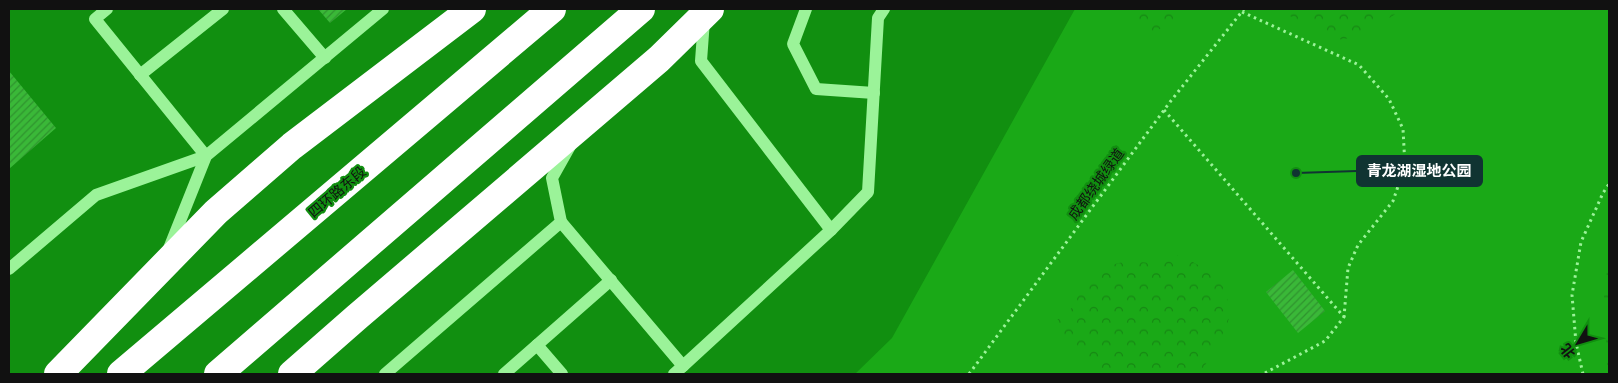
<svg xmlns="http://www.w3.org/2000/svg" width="1618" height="383" viewBox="0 0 1618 383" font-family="'PT Sans','Noto Sans SC',sans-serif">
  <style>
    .green { fill: #1aa917 }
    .forest { fill: url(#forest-crowns) }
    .building { fill: url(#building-hatch) }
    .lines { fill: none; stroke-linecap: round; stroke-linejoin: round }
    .path { stroke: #9bf399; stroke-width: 3; stroke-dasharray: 2.5 4; stroke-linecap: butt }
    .lane { stroke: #9bf399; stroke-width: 12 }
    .highway { stroke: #fff; stroke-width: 28 }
    .labels { text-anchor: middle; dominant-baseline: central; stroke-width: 4.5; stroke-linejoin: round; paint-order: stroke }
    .street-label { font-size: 14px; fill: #111; stroke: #118f10 }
    .leader { fill: none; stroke: #103432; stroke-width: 2 }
    .callout-dot { fill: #103432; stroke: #118f10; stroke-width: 2 }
    .callout { fill: #103432; stroke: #103432; stroke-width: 2 }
    .callout-label { font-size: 15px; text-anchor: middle; font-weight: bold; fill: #fff }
  </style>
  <defs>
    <pattern id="forest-crowns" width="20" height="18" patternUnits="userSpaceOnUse" patternTransform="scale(1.25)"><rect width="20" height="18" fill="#1aa917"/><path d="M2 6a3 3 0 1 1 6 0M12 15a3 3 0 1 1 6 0" fill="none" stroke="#168813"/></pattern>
    <pattern id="building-hatch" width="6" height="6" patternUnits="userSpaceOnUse" patternTransform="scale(1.25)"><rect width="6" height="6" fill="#3ab838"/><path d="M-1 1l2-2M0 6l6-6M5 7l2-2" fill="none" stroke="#2f942e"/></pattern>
  </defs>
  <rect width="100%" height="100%" fill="#118f10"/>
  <path class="green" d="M1075 9H1609V374H855L892 338Z"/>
  <g class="forest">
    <path d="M1121 9H1190L1152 34Z"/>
    <path d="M1287 9H1403L1368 32 1342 40 1291 17Z"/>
    <path d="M1169 252 1189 260 1209 271 1224 288 1231 312 1222 340 1199 374H1107L1050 326 1074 306 1082 283 1103 267 1127 261 1151 263Z"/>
    <path d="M1609 261V371L1607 364 1606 339 1609 313 1603 293Z"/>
  </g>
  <g class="building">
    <path d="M318 9H347L330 23Z"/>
    <path d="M9 71 56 128 9 169Z"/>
    <path d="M1293 270 1325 311 1298 333 1266 292Z"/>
  </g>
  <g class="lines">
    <g class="path">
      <path d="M1242 12 1359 65 1389 99 1403 129 1405 166 1393 201 1358 245 1348 268 1344 317"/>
      <path d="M1164 110 1344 317 1325 341 1263 374"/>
      <path d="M969 374 1170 102 1244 9"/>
      <path d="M1583 374 1576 343 1572 295 1581 242 1603 193 1609 184"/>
    </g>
    <g class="lane">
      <path d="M283 9 325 58"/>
      <path d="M806 9 793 44 816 89 874 93"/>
      <path d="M704 20 701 61 831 230 868 192 878 18 884 9"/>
      <path d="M140 75 223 9"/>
      <path d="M561 222 683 366 674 374"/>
      <path d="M168 251 206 156 383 9"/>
      <path d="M9 269 96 195 206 156 95 19 107 9"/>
      <path d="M537 345 562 374"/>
      <path d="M683 366 831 230"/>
      <path d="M385 374 561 222 552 178 570 146"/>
      <path d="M504 374 611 280"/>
    </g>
    <g class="highway">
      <path d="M58 374 216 212 292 146 472 9"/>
      <path d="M121 374 552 9"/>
      <path d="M218 374 641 9"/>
      <path d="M292 374 357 317 659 59 710 9"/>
    </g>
  </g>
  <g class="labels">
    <g class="street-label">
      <text transform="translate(1096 184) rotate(-54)">成都绕城绿道</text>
      <text transform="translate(337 192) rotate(-40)">四环路东段</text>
    </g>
  </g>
  <path class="leader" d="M1296 173L1357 171"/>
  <circle class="callout-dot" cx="1296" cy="173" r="5"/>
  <rect class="callout" x="1357" y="156" width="125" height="30" rx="5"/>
  <g class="callout-label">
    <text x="1419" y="176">青龙湖湿地公园</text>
  </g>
  <rect width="1618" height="383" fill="none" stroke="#111111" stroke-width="20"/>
  <g transform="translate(1578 343) rotate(232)" stroke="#118f10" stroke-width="4" paint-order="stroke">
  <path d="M0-4L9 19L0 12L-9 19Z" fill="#111111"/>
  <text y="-8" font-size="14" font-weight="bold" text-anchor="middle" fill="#111111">北</text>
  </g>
</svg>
